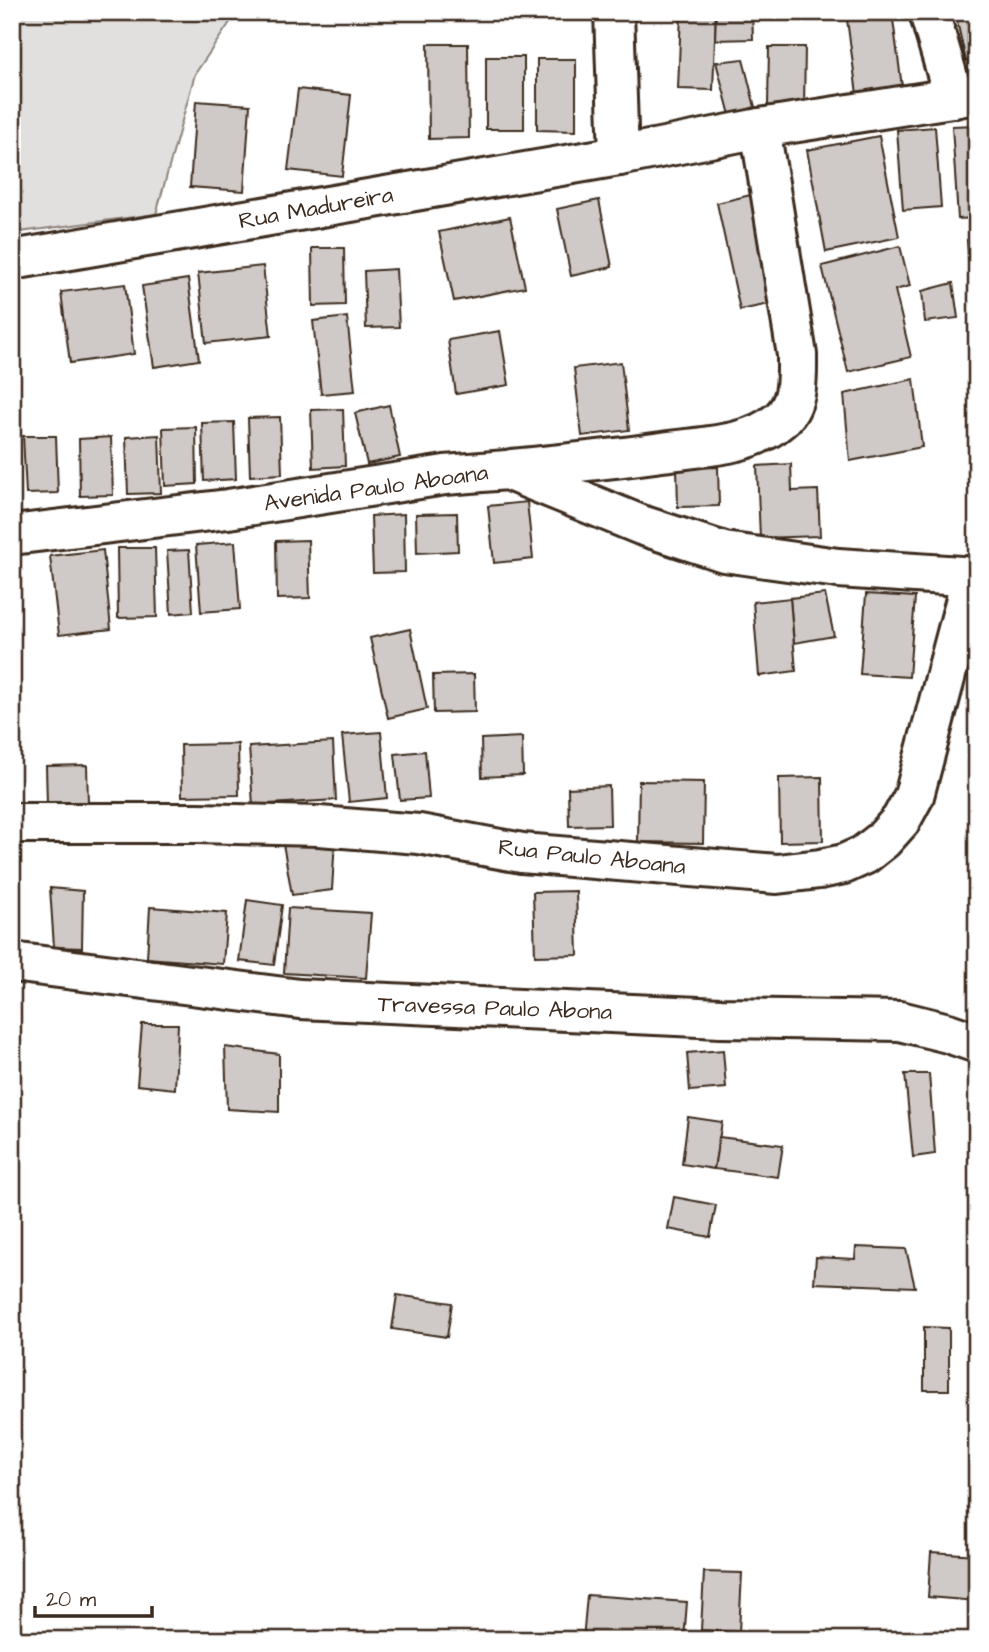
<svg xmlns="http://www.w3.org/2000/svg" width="989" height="1652" viewBox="0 0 989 1652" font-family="'Architects Daughter',sans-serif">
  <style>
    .green { fill: #e2e0de; stroke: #8e857e; stroke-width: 2 }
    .building { fill: #cfcac7; stroke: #3b2a1e; stroke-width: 2 }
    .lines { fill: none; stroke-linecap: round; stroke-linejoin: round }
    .minor-casing { stroke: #3b2a1e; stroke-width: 44 }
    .minor { stroke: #fff; stroke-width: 38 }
    .labels { text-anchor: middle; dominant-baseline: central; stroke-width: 5; stroke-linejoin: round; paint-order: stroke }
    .street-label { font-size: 23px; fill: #3b2a1e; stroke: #fff }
  </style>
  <rect width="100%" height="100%" fill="#fff"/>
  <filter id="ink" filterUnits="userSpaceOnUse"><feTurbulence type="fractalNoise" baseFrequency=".0143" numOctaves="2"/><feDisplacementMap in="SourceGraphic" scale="14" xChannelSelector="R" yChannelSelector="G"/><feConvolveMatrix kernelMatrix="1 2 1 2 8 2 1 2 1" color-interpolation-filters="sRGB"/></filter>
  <g filter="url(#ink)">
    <path class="green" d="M12 12H237L195 74 156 214 12 233Z"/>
    <g class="building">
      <path d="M681 12H716L713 90 678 89Z"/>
      <path d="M716 12H752L753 39 715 40Z"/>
      <path d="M846 12H892L902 87 857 94Z"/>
      <path d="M955 12H977V59L966 61Z"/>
      <path d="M428 44H468L469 138 429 139Z"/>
      <path d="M769 47H805L804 106H768Z"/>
      <rect x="486" y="57" width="38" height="72"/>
      <path d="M537 59H576V131L537 130Z"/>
      <path d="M743 59 755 107 730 115 716 62Z"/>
      <path d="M298 89 351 95 342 176 288 170Z"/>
      <path d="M196 101 250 105 244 191 190 187Z"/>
      <path d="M977 125V218L958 219 952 126Z"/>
      <path d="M935 127 941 207 903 210 897 130Z"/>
      <path d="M879 136 899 237 826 252 807 150Z"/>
      <path d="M759 193 775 303 740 310 717 203Z"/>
      <path d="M599 200 612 267 571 276 557 209Z"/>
      <path d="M510 217 525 287 454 301 439 232Z"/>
      <path d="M977 239V306L973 307 967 240Z"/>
      <path d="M900 246 910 286 895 290 911 357 848 372 822 266Z"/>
      <path d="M312 248H344L345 305 313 306Z"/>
      <path d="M263 266 271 336 206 343 198 273Z"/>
      <path d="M396 269 399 327 366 328 364 271Z"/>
      <path d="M188 279 199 360 154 367 142 286Z"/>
      <path d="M953 283 958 318 925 322 922 291Z"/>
      <path d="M125 284 134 354 70 363 61 292Z"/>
      <path d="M347 317 355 391 321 394 313 321Z"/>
      <path d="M500 331 509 385 456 394 448 340Z"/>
      <path d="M621 362 629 430 582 436 574 368Z"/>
      <path d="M914 379 922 447 850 461 844 394Z"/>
      <path d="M389 405 400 457 367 464 355 413Z"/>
      <path d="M343 409 345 466 313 468 311 410Z"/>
      <path d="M280 417 282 474 250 476 248 418Z"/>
      <path d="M234 422 236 479 204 481 202 423Z"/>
      <path d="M196 427 197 484 165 486 163 428Z"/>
      <path d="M159 435 161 493 128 494 126 437Z"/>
      <path d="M23 436H56L58 493 26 494Z"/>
      <path d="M111 437 113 495 80 496 79 439Z"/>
      <path d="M791 464 792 491 818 490 820 536 760 538 757 466Z"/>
      <path d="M718 467 719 506 678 507 677 468Z"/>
      <path d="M527 502 533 559 494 563 488 506Z"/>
      <path d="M457 513 458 551 417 553 416 514Z"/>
      <path d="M404 514 405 572 373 573 371 516Z"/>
      <path d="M308 540 310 598 277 599 276 541Z"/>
      <path d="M235 542 240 609 201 612 196 545Z"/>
      <path d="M117 548H155L157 617 118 618Z"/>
      <path d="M103 550 111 629 59 635 50 556Z"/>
      <path d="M189 550 193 612 171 614 167 551Z"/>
      <path d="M825 594 834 636 794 643 790 598Z"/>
      <path d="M866 594 915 597 909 677 860 674Z"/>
      <path d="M790 598 796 671 759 676 753 602Z"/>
      <path d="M410 629 427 709 388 718 370 638Z"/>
      <path d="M474 674 475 712 434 713 433 675Z"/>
      <path d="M381 732 387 798 349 802 342 735Z"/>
      <path d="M522 737 523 775 482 777 481 739Z"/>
      <path d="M333 742 336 800 253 805 249 747Z"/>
      <path d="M238 744 239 795 182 796 181 745Z"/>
      <path d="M425 751 429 798 400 800 395 754Z"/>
      <path d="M87 765 88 804 47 805 46 766Z"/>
      <path d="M822 777 823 841 780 842 779 778Z"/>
      <path d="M639 781 704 782 703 843 638 842Z"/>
      <path d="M609 786 610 825 569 826 568 788Z"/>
      <path d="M282 838 335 839 332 890 292 895Z"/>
      <path d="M50 888 83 891 82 948 54 947Z"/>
      <path d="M576 891 578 955 535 956 533 892Z"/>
      <path d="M247 900 282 905 274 965 239 961Z"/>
      <path d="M150 907 227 913 223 964 147 958Z"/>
      <path d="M288 908 371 913 366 978 284 973Z"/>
      <path d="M142 1024H178L175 1089 137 1085Z"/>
      <path d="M225 1047 279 1054V1112L227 1109Z"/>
      <path d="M723 1050 726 1088 690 1091 687 1053Z"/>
      <path d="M905 1074H929L935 1154 913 1157Z"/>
      <path d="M688 1117 722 1122 714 1169 682 1164Z"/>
      <path d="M719 1137 783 1145 778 1177 714 1169Z"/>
      <path d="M674 1197 716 1205 710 1237 668 1229Z"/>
      <path d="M856 1247 906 1249 915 1287 814 1283 816 1257 855 1259Z"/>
      <path d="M397 1295 452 1303 447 1337 392 1329Z"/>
      <path d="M924 1327 949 1328V1390H924Z"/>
      <path d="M972 1342H977V1376H971Z"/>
      <path d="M931 1552 977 1555V1601L928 1597Z"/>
      <path d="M704 1572 742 1573 739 1632 701 1630Z"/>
      <path d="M587 1595 687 1602 684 1640H583Z"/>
    </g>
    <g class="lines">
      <g class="minor-casing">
        <g id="minor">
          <path d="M614 12 619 156"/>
          <path d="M929 12 954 98"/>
          <path d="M12 260 619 156 760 128 977 94"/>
          <path d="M512 469C562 464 612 459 662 452 701 446 749 447 780 420 799 404 797 378 797 355L760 128"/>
          <path d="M12 535 228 509 445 475 507 470 641 525 724 552 838 568 977 577"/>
          <path d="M12 823H197L319 826 419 834 522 853 777 874 820 869 844 864 864 855 883 840 901 820 914 796 972 576"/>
          <path d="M12 962 300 999 721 1018 900 1021 948 1033 977 1043"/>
        </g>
      </g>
      <use href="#minor" class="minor"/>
    </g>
  </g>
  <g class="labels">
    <g class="street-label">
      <text transform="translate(316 208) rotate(-10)">Rua Madureira</text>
      <text transform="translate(376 488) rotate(-8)">Avenida Paulo Aboana</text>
      <text transform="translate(592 857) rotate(6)">Rua Paulo Aboana</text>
      <text transform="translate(495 1008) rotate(2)">Travessa Paulo Abona</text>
    </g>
  </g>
  <rect width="989" height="1652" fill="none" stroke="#fff" stroke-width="42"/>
  <rect x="21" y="21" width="947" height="1610" fill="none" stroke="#3b2a1e" stroke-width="2.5" filter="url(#ink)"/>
  <path d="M35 1606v10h117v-10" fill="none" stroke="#3b2a1e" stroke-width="3.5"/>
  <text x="46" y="1606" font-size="21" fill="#3b2a1e" stroke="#ffffff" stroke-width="5" paint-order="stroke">20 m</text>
</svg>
